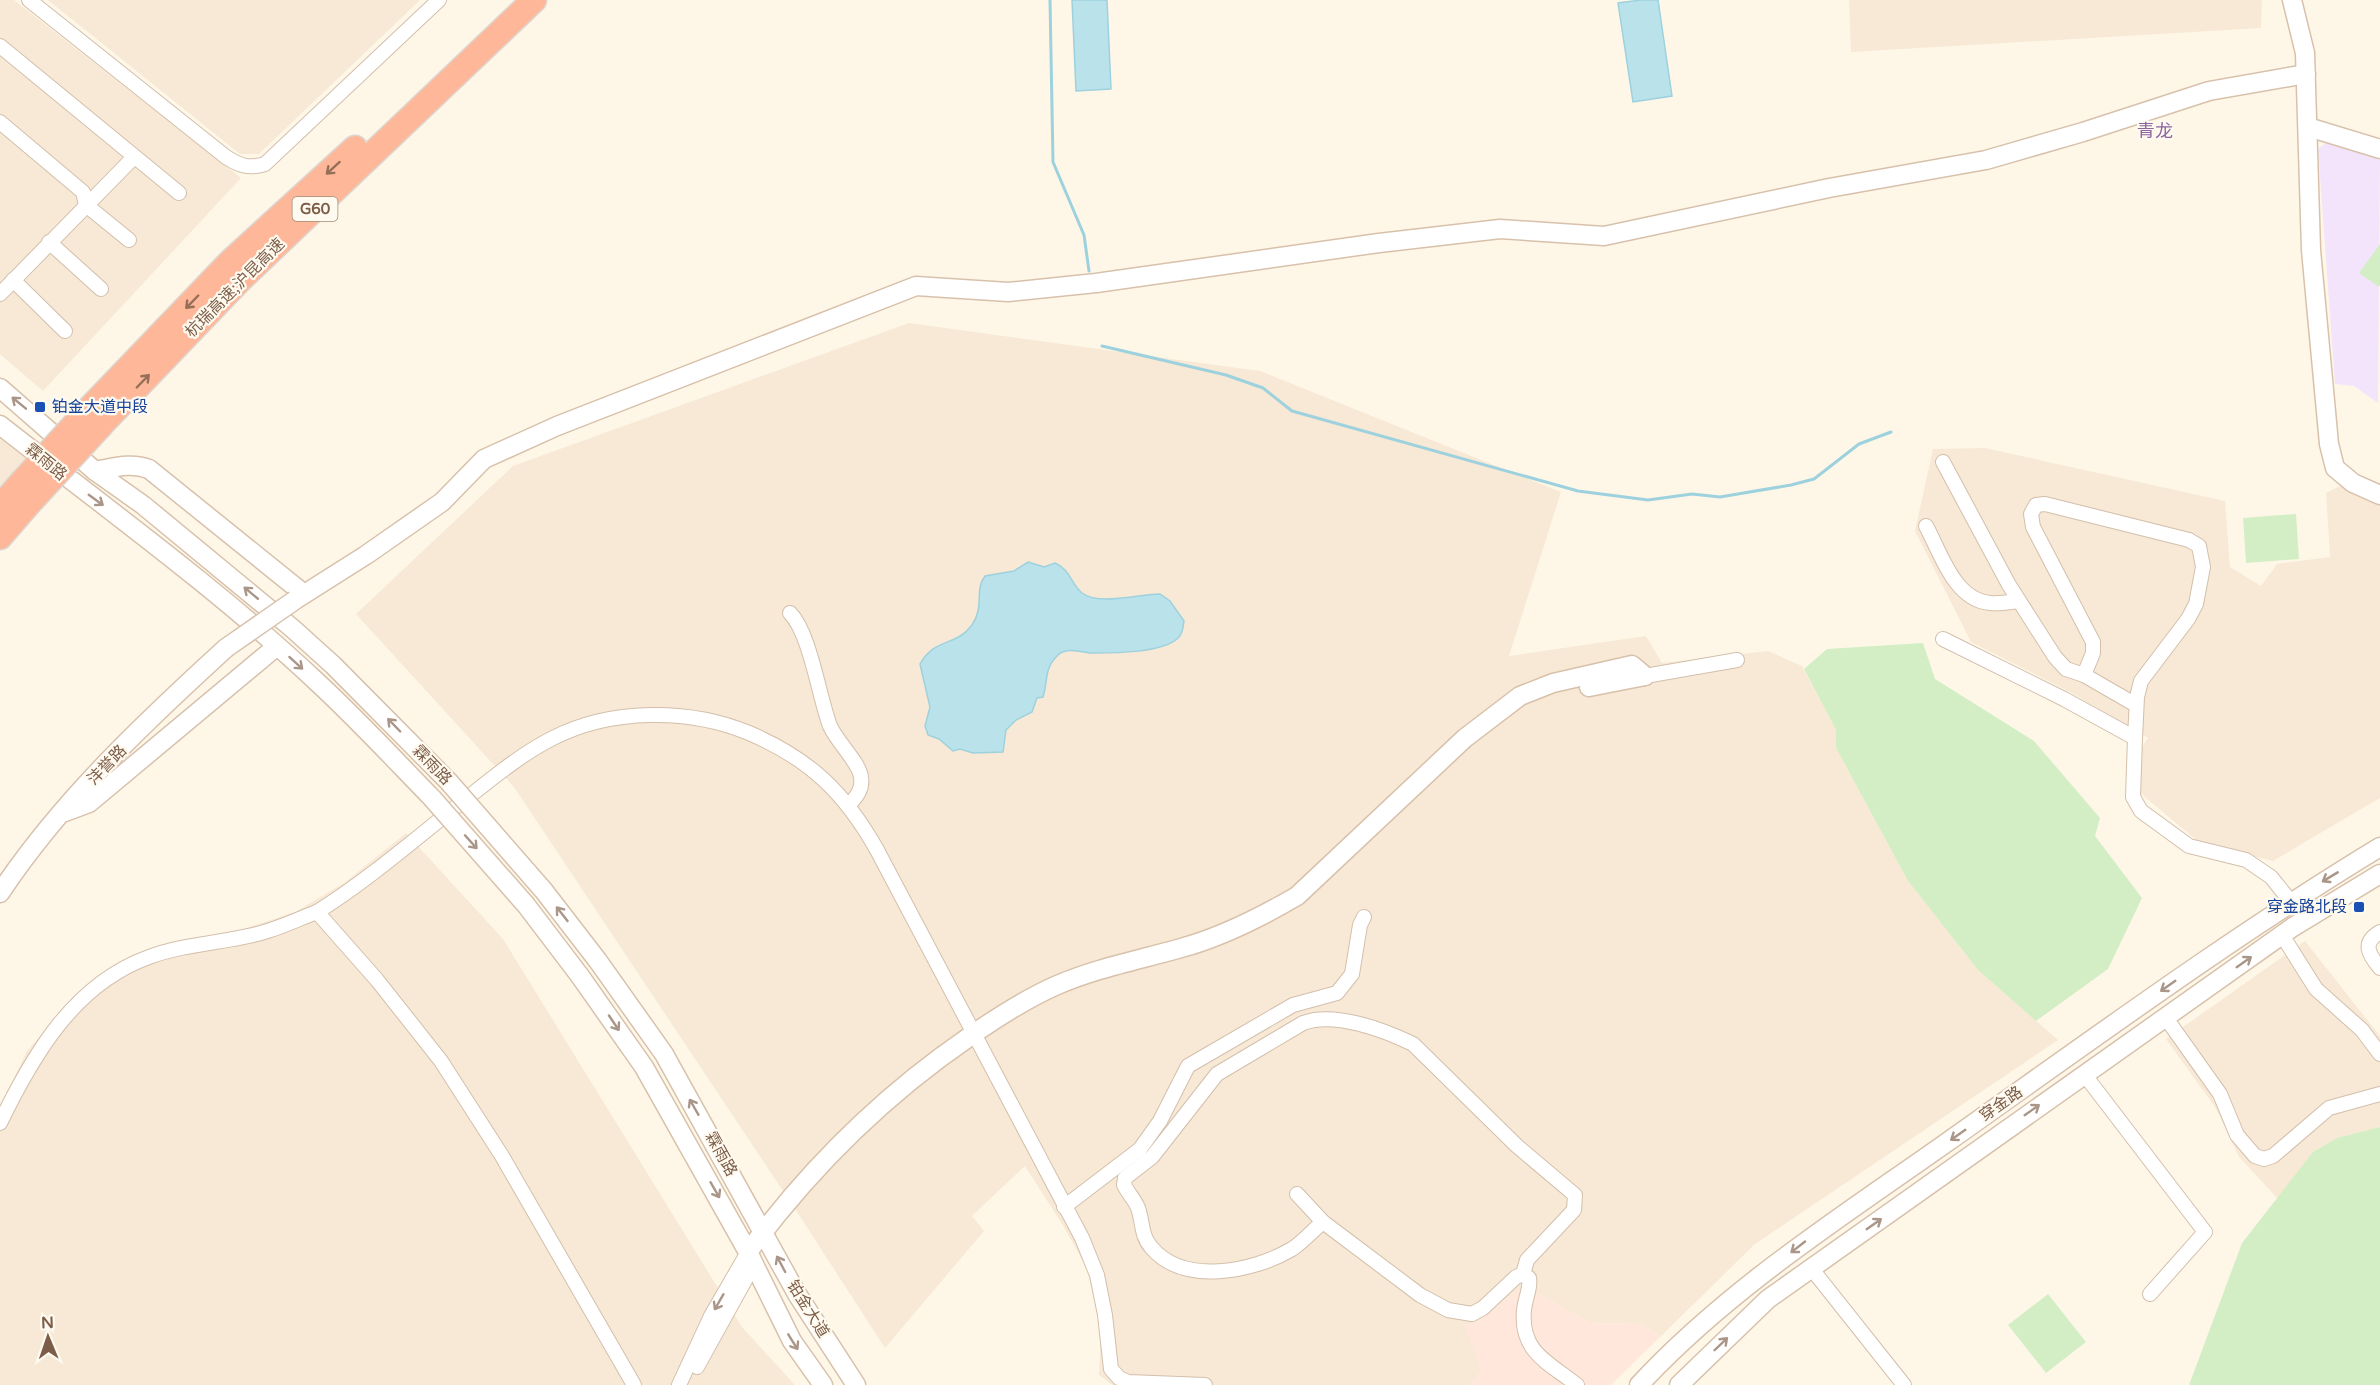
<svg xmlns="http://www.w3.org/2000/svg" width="2380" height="1385" viewBox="0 0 2380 1385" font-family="'Varela Round','Noto Sans SC',sans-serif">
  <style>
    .residential { fill: #f7e9d5 }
    .commercial { fill: #ffe7db }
    .education { fill: #f4e4fb }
    .green { fill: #d3eec4 }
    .water { fill: #b9e2eb; stroke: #9ed1de; stroke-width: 1.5 }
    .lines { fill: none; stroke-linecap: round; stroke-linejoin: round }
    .stream { stroke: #9ed1de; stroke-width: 3 }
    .street-casing { stroke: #d3bfab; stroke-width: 16 }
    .secondary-casing { stroke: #d8c1ab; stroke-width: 21 }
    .highway-casing { stroke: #ddd5cf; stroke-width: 27 }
    .street { stroke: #fff; stroke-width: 14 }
    .secondary { stroke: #fff; stroke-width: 18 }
    .highway { stroke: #feb899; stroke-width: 24 }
    .secondary-bridge-casing { stroke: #d8c1ab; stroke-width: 21; stroke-linecap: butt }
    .highway-bridge-casing { stroke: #ddd5cf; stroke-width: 27; stroke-linecap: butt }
    .secondary-bridge { stroke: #fff; stroke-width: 18 }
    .highway-bridge { stroke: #feb899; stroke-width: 24 }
    .oneway { stroke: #966f58 }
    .oneway2 { stroke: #aa9688 }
    .transit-dot { fill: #1a4fb4; stroke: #fffaf0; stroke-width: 2 }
    .labels { text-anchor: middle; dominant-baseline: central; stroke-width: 4.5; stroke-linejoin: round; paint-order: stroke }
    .shield { fill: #fffaf0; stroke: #a38c7a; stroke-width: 1.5 }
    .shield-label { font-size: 15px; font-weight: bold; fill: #7c5d48 }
    .street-label { font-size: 16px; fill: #7c5d48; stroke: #fffaf0 }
    .transit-label { font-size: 16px; fill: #164399; stroke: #fffaf0; text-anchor: start }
    .neighbourhood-label { font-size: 18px; fill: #8e649f; stroke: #fffaf0 }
  </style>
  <rect width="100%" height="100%" fill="#fef7e8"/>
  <g class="residential">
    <path d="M0 0H14L241 178 43 391 0 354Z"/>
    <path d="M48 0H420L259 154H240Z"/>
    <path d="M1849 0H2262L2261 28 1851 52Z"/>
    <path d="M909 323 1260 371 1561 492 1509 656 1646 636 1662 663 1768 651 1802 666 1836 730V748L1908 881 1978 970 2058 1040 1755 1244 1661 1336 1640 1324 1591 1323 1541 1295 1519 1289 1475 1322 1481 1371 1469 1385H1112L1099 1375 1101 1329 1087 1269 1064 1227 1025 1166 972 1216 984 1231 885 1348 801 1218 514 787 356 614 513 466Z"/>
    <path d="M0 422 44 456 0 508Z"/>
    <path d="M1985 448 2225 501 2230 567 2261 586 2277 564 2330 557 2326 493 2342 485 2380 502V798L2273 861 2200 843 2140 793 2142 747 2148 738 2072 693 1971 642 1915 531 1933 449Z"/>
    <path d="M406 833 503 939 742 1327 795 1385H0V1107L27 1051 53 1022 151 953 234 932 295 912 344 883Z"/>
    <path d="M2305 941 2380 1036V1127L2337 1138 2313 1152 2278 1199 2239 1157 2215 1107 2166 1039Z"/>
  </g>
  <path class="commercial" d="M1519 1289 1541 1295 1591 1323 1640 1324 1661 1336 1611 1385H1469L1481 1370 1464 1324 1475 1322Z"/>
  <path class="education" d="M2327 142 2380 159 2378 403 2354 386 2335 384 2318 149Z"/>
  <g class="green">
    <path d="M2380 244V285L2379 287 2359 273Z"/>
    <path d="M2296 514 2299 559 2246 563 2243 518Z"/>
    <path d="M1923 643 1935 679 2034 741 2100 818 2095 836 2142 898 2108 969 2036 1021 1978 970 1908 881 1836 748V730L1804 669 1827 649Z"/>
    <path d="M2380 1127V1385H2189L2242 1243 2313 1152 2337 1138Z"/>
    <path d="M2048 1294 2086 1342 2046 1373 2008 1325Z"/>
  </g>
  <g class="water">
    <path d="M1072 0H1107L1111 89 1076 91Z"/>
    <path d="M1641 0H1658L1672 96 1633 102 1618 3Z"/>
    <path d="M1028 562 1044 567 1055 563C1070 569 1071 584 1082 593 1099 606 1139 594 1160 594L1170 601 1184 621C1183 627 1183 634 1178 638 1163 653 1114 653 1093 653 1082 653 1067 646 1058 655 1044 668 1048 681 1043 697L1037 698 1032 712 1016 720 1006 730 1003 752 973 753 960 749 953 751 939 739 928 735 925 726 930 707 920 664C935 637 956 647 972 625 985 606 974 590 985 576L1014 571Z"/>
  </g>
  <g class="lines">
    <g class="stream">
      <path d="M1050 0 1053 162 1084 235 1089 271"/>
      <path d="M1102 346 1226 375 1263 388 1292 411 1578 491 1648 500 1692 494 1720 497 1791 485 1814 479 1859 444 1891 432"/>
    </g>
    <g class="street-casing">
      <g id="street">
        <path d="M29 0 226 157C240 166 249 169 265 164L439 0"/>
        <path d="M0 46 179 193"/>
        <path d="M0 122 83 192 86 205"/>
        <path d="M86 205 129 240"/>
        <path d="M49 242 101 289"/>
        <path d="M13 280 65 331"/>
        <path d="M0 294 134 157"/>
        <path d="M1943 462 2009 585 2055 657 2066 669 2084 675 2136 705"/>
        <path d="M1926 526C1941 553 1954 600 1990 603 2000 604 2010 602 2019 601"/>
        <path d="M790 613C810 633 819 697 830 726 837 742 859 762 861 777 863 789 857 796 849 805"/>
        <path d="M1943 639 2064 699 2135 738 2133 797 2141 811 2189 846 2246 860 2271 877 2291 902"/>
        <path d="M2084 675 2093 653V642L2033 527 2031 514 2036 505 2045 504 2189 540 2199 546 2203 567 2196 604 2188 619 2141 681 2137 697 2135 738"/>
        <path d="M1645 676 1737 660"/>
        <path d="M317 912C373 877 424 831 476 791 500 772 524 753 551 739 610 708 689 708 749 733 810 759 845 793 877 850L1082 1238 1097 1275 1105 1315 1111 1369 1119 1378 1128 1382 1205 1385"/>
        <path d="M2380 932C2361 943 2369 955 2380 968"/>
        <path d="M2282 935 2316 989 2362 1030 2380 1054"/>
        <path d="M2166 1018 2220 1094 2237 1135 2255 1156 2264 1159 2273 1156 2329 1108 2380 1094"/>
        <path d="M2084 1074 2205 1232 2150 1294"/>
        <path d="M0 1123C33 1055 74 984 149 957 183 944 222 943 257 934 278 929 298 919 317 912L377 980 441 1061 502 1156 634 1385"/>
        <path d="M1297 1194 1323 1222 1420 1295 1448 1310 1472 1314 1483 1308 1516 1277 1523 1274 1529 1278C1531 1289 1525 1298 1524 1310 1520 1352 1548 1362 1577 1385"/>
        <path d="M1064 1207 1140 1149 1160 1121 1188 1066 1293 1005 1337 993 1352 974 1360 925 1364 917"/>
        <path d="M1323 1222C1313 1230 1303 1242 1292 1249 1253 1272 1183 1286 1151 1247 1141 1236 1143 1222 1138 1208 1135 1200 1128 1193 1124 1185L1125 1178 1152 1157 1217 1074 1303 1023C1334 1011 1384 1030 1413 1044L1517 1146 1575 1195 1574 1210 1527 1260 1523 1274"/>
        <path d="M1811 1268 1904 1385"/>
        <path d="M697 1367 754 1264"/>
        <path d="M679 1385 711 1316 748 1252"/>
      </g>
    </g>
    <g class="secondary-casing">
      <g id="secondary">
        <path d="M2292 0 2305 53 2311 250 2329 444 2335 468 2353 483 2380 495"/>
        <path d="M2308 127 2380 149"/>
        <path d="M0 388 95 471 143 505 292 628 333 665 449 782"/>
        <path d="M0 425C107 509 218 589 317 682 357 719 394 759 432 798"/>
        <path d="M95 471C113 468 131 462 149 469L304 594"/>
        <path d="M295 600 366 555 442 502 484 459 557 426 916 286 1008 292 1096 283 1379 243 1500 229 1604 236 1829 188 1986 160 2083 132 2209 91 2306 74"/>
        <path d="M1589 687 1645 676"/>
        <path d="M65 812 89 803 277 646"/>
        <path d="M0 893C61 801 145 722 226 648"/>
        <path d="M598 961 664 1054 797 1294 856 1385"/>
        <path d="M580 976 644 1067 748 1252 792 1341 823 1385"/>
        <path d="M748 1252C810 1168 883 1096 969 1037 996 1018 1024 1000 1055 986 1096 968 1139 960 1181 948 1222 937 1261 917 1297 896L1465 738 1520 696 1553 683 1632 665 1645 676"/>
        <path d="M1639 1385C1728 1289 1840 1218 1946 1143 2089 1042 2230 938 2380 847"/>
        <path d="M1679 1385 1768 1299 2293 927 2380 874"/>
      </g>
    </g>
    <g class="highway-casing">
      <g id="highway">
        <path d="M86 412 230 262 355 148"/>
        <path d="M102 424 241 279 534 0"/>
        <path d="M0 507 20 484"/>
        <path d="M0 537 32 500"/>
      </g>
    </g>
    <use href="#street" class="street"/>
    <use href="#secondary" class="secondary"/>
    <use href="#highway" class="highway"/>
    <g class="secondary-bridge-casing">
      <g id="secondary-bridge">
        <path d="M226 648 295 600"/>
        <path d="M449 782 544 891 598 961"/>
        <path d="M432 798 526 905 580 976"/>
      </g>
    </g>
    <g class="highway-bridge-casing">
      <g id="highway-bridge">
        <path d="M20 484 86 412"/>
        <path d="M32 500 102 424"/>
      </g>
    </g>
    <use href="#secondary-bridge" class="secondary-bridge"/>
    <use href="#highway-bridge" class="highway-bridge"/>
  </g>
  <defs><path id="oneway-shaft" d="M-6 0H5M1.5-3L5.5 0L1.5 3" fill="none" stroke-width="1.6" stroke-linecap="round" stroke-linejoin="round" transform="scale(1.5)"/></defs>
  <g class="oneway">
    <use href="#oneway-shaft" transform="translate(333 168) rotate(138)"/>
    <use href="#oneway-shaft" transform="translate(192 302) rotate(134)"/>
    <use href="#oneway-shaft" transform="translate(143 381) rotate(-46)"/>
  </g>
  <g class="oneway2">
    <use href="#oneway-shaft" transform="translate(19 403) rotate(-141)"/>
    <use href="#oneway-shaft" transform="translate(96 500) rotate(36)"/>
    <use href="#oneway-shaft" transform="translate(251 593) rotate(-140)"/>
    <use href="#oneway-shaft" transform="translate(296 663) rotate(42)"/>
    <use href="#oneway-shaft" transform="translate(394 725) rotate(-134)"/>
    <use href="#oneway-shaft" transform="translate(471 842) rotate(48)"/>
    <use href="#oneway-shaft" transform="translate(2330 877) rotate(149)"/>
    <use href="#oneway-shaft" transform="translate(562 914) rotate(-128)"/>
    <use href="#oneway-shaft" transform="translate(2244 962) rotate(-35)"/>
    <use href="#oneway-shaft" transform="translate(2168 986) rotate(145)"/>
    <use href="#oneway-shaft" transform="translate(614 1023) rotate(56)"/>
    <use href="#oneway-shaft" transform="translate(694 1107) rotate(-120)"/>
    <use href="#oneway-shaft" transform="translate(2032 1110) rotate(-35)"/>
    <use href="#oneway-shaft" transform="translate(1958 1135) rotate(145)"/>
    <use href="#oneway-shaft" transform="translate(715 1190) rotate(60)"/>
    <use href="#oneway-shaft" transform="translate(1874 1224) rotate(-35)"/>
    <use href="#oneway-shaft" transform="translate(1798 1247) rotate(142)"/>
    <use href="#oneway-shaft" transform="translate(781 1264) rotate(-118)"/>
    <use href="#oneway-shaft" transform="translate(719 1302) rotate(120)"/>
    <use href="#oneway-shaft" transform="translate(793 1342) rotate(58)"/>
    <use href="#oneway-shaft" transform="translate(1721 1344) rotate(-44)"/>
  </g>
  <g class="transit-dot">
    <rect x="34" y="401" width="12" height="12" rx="3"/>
    <rect x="2353" y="901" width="12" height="12" rx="3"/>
  </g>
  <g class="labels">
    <rect class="shield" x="292.5" y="197" width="45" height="24" rx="4.5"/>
    <g class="shield-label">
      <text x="315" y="209">G60</text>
    </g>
    <g class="street-label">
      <text transform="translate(235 288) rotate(-45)">杭瑞高速;沪昆高速</text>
      <text transform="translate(46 462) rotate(39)">霖雨路</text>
      <text transform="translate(107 765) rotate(-46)">沣誉路</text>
      <text transform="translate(432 765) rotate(46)">霖雨路</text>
      <text transform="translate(2001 1104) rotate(-35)">穿金路</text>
      <text transform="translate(721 1154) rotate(61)">霖雨路</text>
      <text transform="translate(808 1309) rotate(58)">铂金大道</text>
    </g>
    <g class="transit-label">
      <text x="52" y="407">铂金大道中段</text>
      <text x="2347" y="907" text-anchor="end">穿金路北段</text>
    </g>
    <g class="neighbourhood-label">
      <text x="2155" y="131">青龙</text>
    </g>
  </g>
  <g transform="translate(48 1337) rotate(358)" stroke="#fffaf0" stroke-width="4.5" paint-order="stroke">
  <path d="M0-4.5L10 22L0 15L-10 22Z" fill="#7c5d48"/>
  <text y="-9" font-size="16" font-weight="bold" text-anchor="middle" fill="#7c5d48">N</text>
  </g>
</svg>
